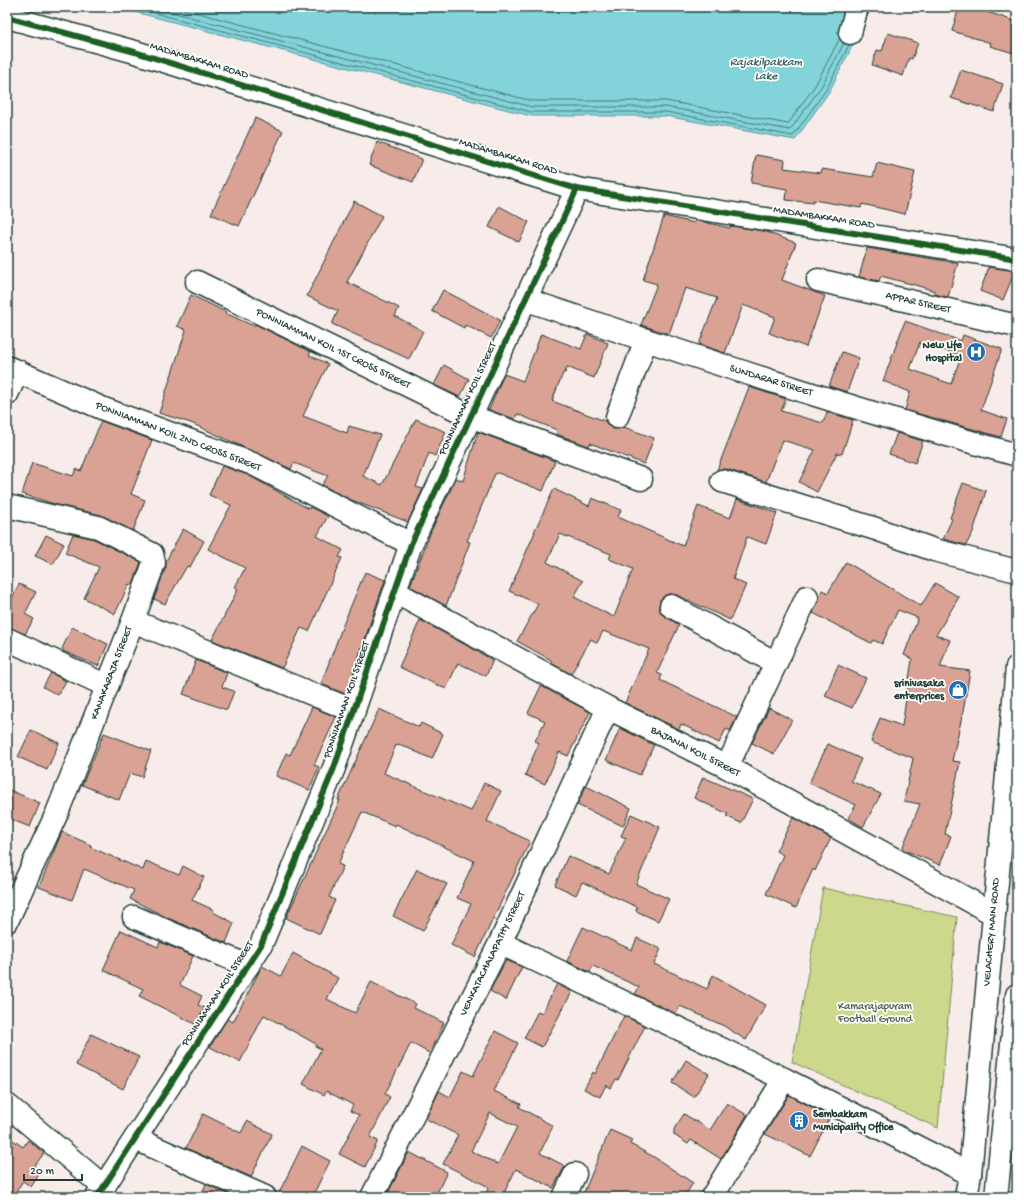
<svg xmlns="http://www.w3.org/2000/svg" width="1024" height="1204" viewBox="0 0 1024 1204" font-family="'Gochi Hand',sans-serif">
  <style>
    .green { fill: #cdd88c; stroke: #768a60 }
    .water { fill: #82d3da; stroke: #5a9798 }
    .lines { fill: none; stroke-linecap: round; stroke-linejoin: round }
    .shore { stroke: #477976; stroke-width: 1 }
    .building { fill: #daa195; stroke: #1f3d34; fill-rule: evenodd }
    .minor-casing { stroke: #1f3d34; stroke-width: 25 }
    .major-casing { stroke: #1f3d34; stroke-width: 25 }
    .minor { stroke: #fff; stroke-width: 22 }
    .major { stroke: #fff; stroke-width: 22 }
    .cycleway-casing { stroke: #fff; stroke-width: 8 }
    .cycleway { stroke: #1b5e20; stroke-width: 6 }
    .labels { text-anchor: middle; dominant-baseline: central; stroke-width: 3.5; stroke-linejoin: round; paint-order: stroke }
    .street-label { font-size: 11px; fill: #1f3d34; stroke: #fff }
    .poi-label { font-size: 11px; font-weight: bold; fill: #1f3d34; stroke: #fff; text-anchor: end }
    .park-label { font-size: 11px; fill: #4a644a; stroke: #fff }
    .water-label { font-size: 12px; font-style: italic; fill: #38625e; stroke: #fff }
  </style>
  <rect width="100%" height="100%" fill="#f8ecea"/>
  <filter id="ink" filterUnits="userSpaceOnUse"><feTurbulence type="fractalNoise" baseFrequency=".025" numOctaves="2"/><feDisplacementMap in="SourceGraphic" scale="8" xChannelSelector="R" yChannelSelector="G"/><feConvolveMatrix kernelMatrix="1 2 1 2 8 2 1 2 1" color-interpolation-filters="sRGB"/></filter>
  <g filter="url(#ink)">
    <path class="green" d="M823 888 957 917 938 1128 792 1062Z"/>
    <path class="water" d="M116 7H872L829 92 795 140 665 116H531Z"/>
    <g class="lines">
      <g class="shore">
        <path d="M132 7 531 112H666L793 136 826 90 849 45"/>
        <path d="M152 7 532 107H666L790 130 821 87 844 43"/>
        <path d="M175 7 532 101H666L788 124 816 84 840 38"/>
      </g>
    </g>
    <g class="building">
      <path d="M959 7H973L1017 22V54L990 46 991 43 952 31Z"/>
      <path d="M888 33 918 43 912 59 909 58 903 76 872 65 877 50 882 51Z"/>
      <path d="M961 70 1003 84 994 112 951 98Z"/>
      <path d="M255 118 283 131 239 226 211 214Z"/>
      <path d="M377 142 422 159 413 182 369 165Z"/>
      <path d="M756 155 785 160 784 168 821 173 822 169 873 177 877 163 915 172 905 214 862 204 861 208 813 200V203L786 200 787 189 751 183Z"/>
      <path d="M354 201 382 216 347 282 399 308 395 316 423 331 409 359 332 324 338 311 307 296Z"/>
      <path d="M499 206 529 222 519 242 489 227Z"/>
      <path d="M664 216 694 223 695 220 730 228 731 226 764 231 796 243 782 280 825 296 806 347 769 333 775 317 743 305 725 353 699 344 717 298 685 288 669 334 641 325 657 284 643 280Z"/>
      <path d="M867 248 958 263 948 297 934 294 935 291 915 285 881 276 879 281 859 277Z"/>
      <path d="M989 267 1015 271 1003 300 980 291Z"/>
      <path d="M443 290 500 320 491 338 465 325 464 328 432 311Z"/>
      <path d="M191 295 226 312 225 313 254 326 255 324 311 352 309 355 328 364 303 416 347 433 349 426 380 435 363 476 382 485 416 419 446 432 435 456 429 453 416 487 423 489 408 522 349 499 322 485 328 476 294 463 291 469 191 423 159 413 186 330 177 326Z"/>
      <path d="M905 321 961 341 963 335 1002 349 981 410 1007 419 1001 437 905 410 910 392 883 381ZM920 342 961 356 951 384 910 369Z"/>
      <path d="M541 334 581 349 587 334 608 343 594 378 567 367 565 373H563L552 401 605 421 608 425 613 429 624 427 654 438 644 464 590 443 589 446 556 434 557 430 517 414 515 419 489 410 504 374 523 381Z"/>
      <path d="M842 352 859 358 847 392 829 386Z"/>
      <path d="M444 365 469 379 460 397 434 385Z"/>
      <path d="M749 387 786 399 781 411 823 423 827 412 853 420 842 454 837 453 817 492 799 482 815 450 782 440 766 482 726 469 717 470Z"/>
      <path d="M101 421 152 440 131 494 145 500 133 531 101 515 58 505 22 494 32 463 73 476 76 469 81 471Z"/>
      <path d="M478 432 555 461 543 491 498 473 495 474 467 541 470 542 446 606 410 586 431 531 456 478 463 481Z"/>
      <path d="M897 433 923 441 915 463 889 454Z"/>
      <path d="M222 466 248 475 309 509 310 507 328 516 317 536 343 550 339 557 342 558 309 631 301 628 282 668 212 640 238 589 235 587 245 568 208 549 231 505 209 495Z"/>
      <path d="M963 483 986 491 973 532 966 545 943 539 952 519 950 518Z"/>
      <path d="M554 489 589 506 592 498 621 510 618 517 683 546 698 506 730 518 737 499 777 513 766 544 747 537 733 579 746 585 730 620 677 595 670 594 665 595 660 600 659 607 661 613 679 625 657 673 662 675 660 680 737 717 730 731 726 729 719 743 681 724 679 729 625 703 649 649 603 631 597 643 591 639 571 674 551 663V660L517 641 538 604 509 591 535 532H534ZM560 534 611 554 609 559 633 569 614 617 574 597 583 581 547 562Z"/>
      <path d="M183 529 204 541 190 567 187 566 165 604 154 599 166 567V561Z"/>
      <path d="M73 534 94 539 141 562 132 586 129 584 115 614 84 598 99 567 65 553Z"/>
      <path d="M46 535 64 544 53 564 35 556Z"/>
      <path d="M846 562 921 606 935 583 959 597 936 635 950 640 940 667 970 671 963 712 952 761 960 762 945 834 951 836 940 865 902 849 920 804 904 801 913 758 871 742 880 718 902 726 912 659 904 655 918 618 898 610 882 644 873 640 871 643 813 613 822 590 828 593Z"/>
      <path d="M365 572 385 580 346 694 321 684 343 625Z"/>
      <path d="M19 584 36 592 25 614 34 619 25 634 7 627V608Z"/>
      <path d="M420 620 493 660 486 676 458 663 446 689 399 667Z"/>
      <path d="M72 627 108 644 98 666 63 651 62 649Z"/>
      <path d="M196 660 227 673 222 687 234 691 227 710 183 694Z"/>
      <path d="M838 665 866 678 852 708 825 696Z"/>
      <path d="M51 673 66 681 58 695 43 687Z"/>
      <path d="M541 686 590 712 568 756 559 752 545 784 525 775 539 743 535 741 545 721 528 713Z"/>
      <path d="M312 707 336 717 314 765 319 767 309 790 276 776 286 753 290 755Z"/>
      <path d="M769 708 792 720 774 754 752 743Z"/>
      <path d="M379 709 419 727 421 723 443 734 432 759 399 744 398 746 396 745 384 773 471 811 484 783 501 791 487 821 530 841 475 957 451 945 471 904 457 898 474 861 396 824 395 826 362 812 338 864 343 866 329 897 335 900 320 934 286 918 340 800H338Z"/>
      <path d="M620 728 654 745 640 775 606 760Z"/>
      <path d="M31 730 59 743 47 770 18 757Z"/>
      <path d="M104 733 151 751 142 777 130 773 119 800 82 785Z"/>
      <path d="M828 744 861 759 851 781 881 794 863 827 848 818 856 805 809 783Z"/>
      <path d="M703 777 753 799 741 823 726 816 728 814 694 798Z"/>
      <path d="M586 786 631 808 623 826 577 805Z"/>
      <path d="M7 789 40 803 30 827 7 818Z"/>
      <path d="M631 814 660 827 636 884 669 899 658 921 636 911 637 907 582 882 576 895 555 885 568 856 609 874 626 838 621 836Z"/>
      <path d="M793 818 831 838 815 871 813 869 796 908 766 894 783 855 776 851Z"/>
      <path d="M62 832 91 845 90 847 143 870 146 861 179 875 183 866 204 877 192 900 214 910 213 912 234 923 226 943 170 919 130 899 134 890 84 869 72 900 39 887Z"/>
      <path d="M417 869 447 884 423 931 393 916Z"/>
      <path d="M583 927 632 950 637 938 661 949 654 964 707 989 713 975 766 1005 746 1040 724 1026 680 1006 676 1014 635 994 639 987 593 966 590 972 567 961Z"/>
      <path d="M121 930 158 947 160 942 193 956 180 985 202 996 198 1005 205 1008 195 1024 139 996 143 989 103 970Z"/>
      <path d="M293 953 338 978 327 999 355 1013 371 982 416 1004 414 1008 444 1023 429 1053 411 1043 385 1094 390 1097 370 1137 378 1141 365 1167 339 1154 359 1115 350 1111 353 1105 326 1091 324 1095 303 1084 321 1049 315 1046 316 1044 264 1015 240 1062 210 1047 227 1019 233 1022 262 966 281 976Z"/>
      <path d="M506 960 522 967 506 1000 490 991Z"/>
      <path d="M557 984 572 992 542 1047 524 1038 538 1011 542 1013Z"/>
      <path d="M624 1016 645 1026 618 1080 616 1079 611 1088 606 1085 600 1097 584 1089 593 1072 595 1074Z"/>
      <path d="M495 1031 518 1043 494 1091 521 1104 519 1107 553 1126 540 1153 565 1166 553 1188 516 1169 502 1197H484L489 1187 443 1164 458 1135 426 1119 439 1091 450 1097 463 1071 473 1076ZM490 1113 517 1127 498 1164 471 1151Z"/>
      <path d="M91 1034 139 1057 123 1089 76 1065Z"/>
      <path d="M686 1060 709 1074 694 1097 672 1083Z"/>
      <path d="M789 1095 830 1117 810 1156 765 1134Z"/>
      <path d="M727 1103 747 1115 721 1159 691 1140 688 1144 674 1135V1129L684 1114 710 1130Z"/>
      <path d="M203 1114 241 1133 247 1121 272 1134 251 1177 186 1148Z"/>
      <path d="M610 1130 632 1140 630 1144 654 1157 693 1183 684 1197H582Z"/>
      <path d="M7 1136 23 1147 28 1140 44 1153 33 1168 40 1173 31 1187 23 1181 12 1197H7Z"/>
      <path d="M302 1146 330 1161 312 1197H277Z"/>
      <path d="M409 1152 447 1172 435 1197H386Z"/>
      <path d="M206 1184 235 1197H200Z"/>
    </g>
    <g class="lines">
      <g class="minor-casing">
        <g id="minor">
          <path d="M7 17 135 52 577 189 1017 259"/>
          <path d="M850 33 857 7"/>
          <path d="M818 280 1017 326"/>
          <path d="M197 282 470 416 641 479"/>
          <path d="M527 300C689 355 852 409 1017 455"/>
          <path d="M7 367 104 409 253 464 411 544"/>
          <path d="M7 394 18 371"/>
          <path d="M617 417 646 340"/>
          <path d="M722 481 876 529 934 550 1017 571"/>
          <path d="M7 506 98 527 152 554 154 563 133 621"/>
          <path d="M395 592 608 708 727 767 994 914"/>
          <path d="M671 606 776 663"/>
          <path d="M7 639 107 686"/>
          <path d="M727 767 807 597"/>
          <path d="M134 917 248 966"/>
          <path d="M7 921 57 813 133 621 354 711"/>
          <path d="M500 943 784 1079 970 1174"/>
          <path d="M7 1105 104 1187"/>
          <path d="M136 1139 265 1197"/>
          <path d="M97 1197 261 945 334 768 411 544 577 189"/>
          <path d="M372 1197 500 943 608 708"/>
          <path d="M564 1197 575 1174"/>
          <path d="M712 1197 784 1079"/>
        </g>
      </g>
      <g class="major-casing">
        <g id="major">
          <path d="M966 1197 970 1174 1017 667"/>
          <path d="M996 1197 1017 995"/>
        </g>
      </g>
      <use href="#minor" class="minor"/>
      <use href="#major" class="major"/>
      <g class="cycleway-casing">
        <g id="cycleway">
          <path d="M7 17 135 52 577 189 1017 259"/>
          <path d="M97 1197 261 945 334 768 411 544 577 189"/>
        </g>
      </g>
      <use href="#cycleway" class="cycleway"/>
    </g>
  </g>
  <defs>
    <g id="hospital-disc" transform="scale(1)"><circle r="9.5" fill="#1f6fb2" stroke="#fff"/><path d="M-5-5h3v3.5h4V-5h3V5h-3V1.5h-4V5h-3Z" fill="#fff"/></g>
    <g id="shop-disc" transform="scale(1)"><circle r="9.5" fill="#1f6fb2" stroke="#fff"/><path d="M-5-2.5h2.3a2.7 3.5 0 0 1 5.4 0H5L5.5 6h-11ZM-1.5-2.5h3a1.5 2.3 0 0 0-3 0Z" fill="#fff"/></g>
    <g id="building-disc" transform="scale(1)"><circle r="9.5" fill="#1f6fb2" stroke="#fff"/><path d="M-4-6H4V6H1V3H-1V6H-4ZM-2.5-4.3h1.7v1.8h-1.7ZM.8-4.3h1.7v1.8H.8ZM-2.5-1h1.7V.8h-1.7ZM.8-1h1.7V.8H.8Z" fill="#fff"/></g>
  </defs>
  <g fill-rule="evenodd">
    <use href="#hospital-disc" x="976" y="352"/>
    <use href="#shop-disc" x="958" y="690"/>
    <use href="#building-disc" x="799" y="1121"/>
  </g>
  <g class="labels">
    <g class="street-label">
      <text transform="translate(199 61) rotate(17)">MADAMBAKKAM ROAD</text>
      <text transform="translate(508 157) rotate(17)">MADAMBAKKAM ROAD</text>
      <text transform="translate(824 218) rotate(9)">MADAMBAKKAM ROAD</text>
      <text transform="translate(918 303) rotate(13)">APPAR STREET</text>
      <text transform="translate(333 349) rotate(26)">PONNIAMMAN KOIL 1ST CROSS STREET</text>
      <text transform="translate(771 381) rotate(17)">SUNDARAR STREET</text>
      <text transform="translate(468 399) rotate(-65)">PONNIAMMAN KOIL STREET</text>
      <text transform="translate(178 437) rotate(21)">PONNIAMMAN KOIL 2ND CROSS STREET</text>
      <text transform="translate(112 673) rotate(-69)">KANAKARAJA STREET</text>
      <text transform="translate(347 700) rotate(-71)">PONNIAMMAN KOIL STREET</text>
      <text transform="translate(695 752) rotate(27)">BAJANAI KOIL STREET</text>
      <text transform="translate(992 932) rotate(-85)">VELACHERY MAIN ROAD</text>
      <text transform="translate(493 954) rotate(-64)">VENKATACHALAPATHY STREET</text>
      <text transform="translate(218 994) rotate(-57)">PONNIAMMAN KOIL STREET</text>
    </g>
    <g class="poi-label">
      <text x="962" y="346">New Life<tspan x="962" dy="13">Hospital</tspan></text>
      <text x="944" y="684">srinivasaka<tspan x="944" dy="13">enterprices</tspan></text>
      <text x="813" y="1115" text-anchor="start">Sembakkam<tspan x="813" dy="13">Municipality Office</tspan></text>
    </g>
    <g class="park-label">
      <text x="875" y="1007">Kamarajapuram<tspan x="875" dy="13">Football Ground</tspan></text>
    </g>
    <g class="water-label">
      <text x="766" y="63">Rajakilpakkam<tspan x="766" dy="14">Lake</tspan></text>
    </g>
  </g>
  <rect width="1024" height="1204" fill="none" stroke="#fff" stroke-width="24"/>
  <rect x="12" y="12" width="1000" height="1180" fill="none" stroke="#1f3d34" stroke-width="1.5" filter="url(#ink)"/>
  <path d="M24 1174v6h58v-6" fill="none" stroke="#1f3d34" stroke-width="2"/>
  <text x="30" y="1174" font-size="12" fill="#1f3d34" stroke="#ffffff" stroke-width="3" paint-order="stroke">20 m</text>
</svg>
